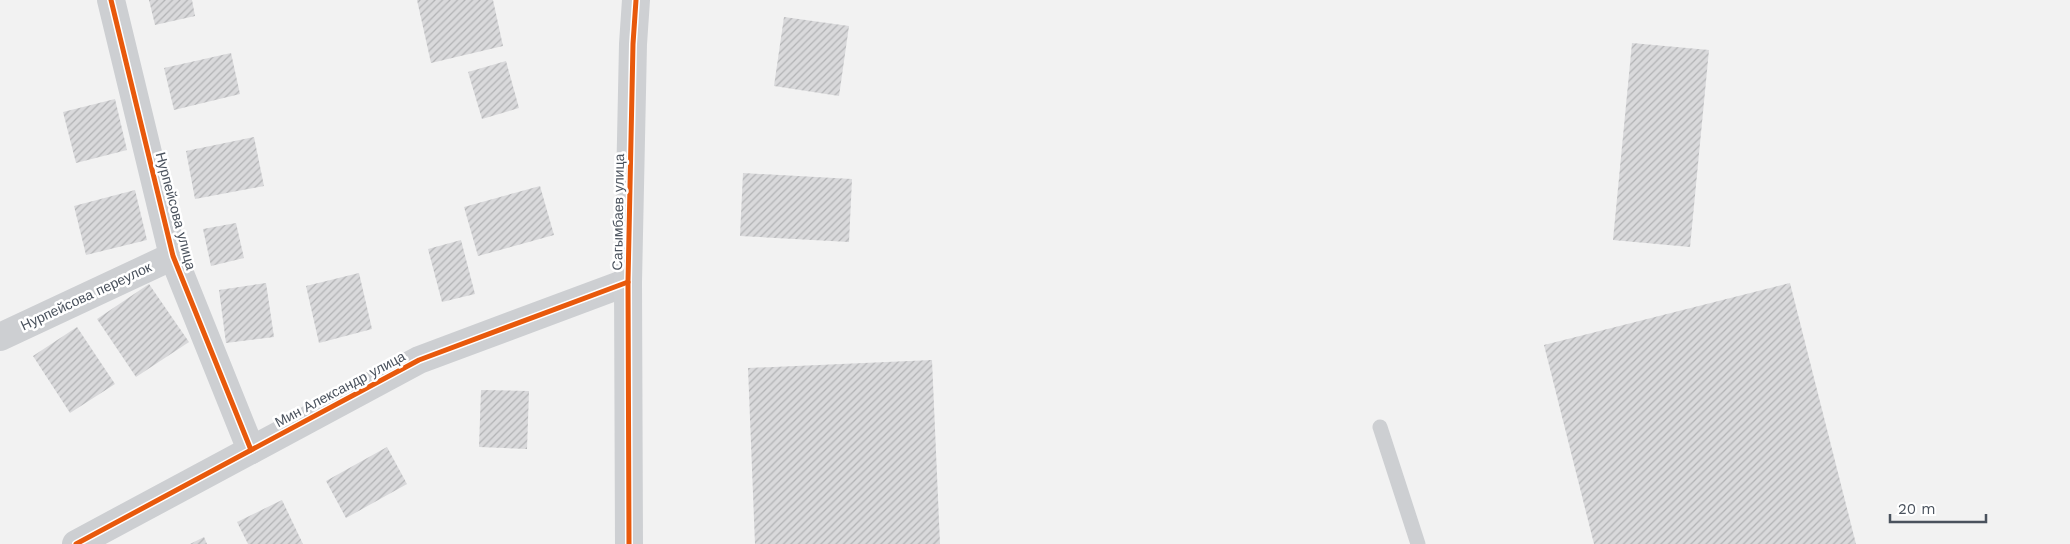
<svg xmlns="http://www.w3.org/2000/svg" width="2070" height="544" viewBox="0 0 2070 544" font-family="'Work Sans',sans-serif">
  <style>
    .building { fill: url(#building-hatch) }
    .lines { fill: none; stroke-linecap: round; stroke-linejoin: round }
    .lane { stroke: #cdcfd2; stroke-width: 15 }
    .street { stroke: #cdcfd2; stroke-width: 28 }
    .secondary { stroke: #ced0d3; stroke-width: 28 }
    .cycleway-casing { stroke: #fff; stroke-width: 8 }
    .cycleway { stroke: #e8590c; stroke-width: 5 }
    .labels { text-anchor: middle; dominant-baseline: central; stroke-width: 5; stroke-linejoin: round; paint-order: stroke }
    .street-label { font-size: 14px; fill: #4a525d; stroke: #fff }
  </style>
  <defs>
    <pattern id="building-hatch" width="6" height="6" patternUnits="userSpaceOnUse" patternTransform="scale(1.25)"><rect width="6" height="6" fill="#d9d9db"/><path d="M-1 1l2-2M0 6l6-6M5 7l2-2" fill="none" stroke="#b2b3b5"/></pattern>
  </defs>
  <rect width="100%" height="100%" fill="#f2f2f2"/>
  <g class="building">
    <path d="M149 0H192L195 16 155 25Z"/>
    <path d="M417 0H493L503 46 431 63Z"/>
    <path d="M784 17 849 26 839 96 774 86Z"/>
    <path d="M1632 43 1709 50 1690 247 1613 240Z"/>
    <path d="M231 53 240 94 174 110 164 68Z"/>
    <path d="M506 61 519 108 482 119 468 72Z"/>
    <path d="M115 99 127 150 76 163 63 112Z"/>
    <path d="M254 137 264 186 195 199 186 151Z"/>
    <path d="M743 173 852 179 849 242 740 236Z"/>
    <path d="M540 186 554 235 478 256 464 207Z"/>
    <path d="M135 190 147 240 86 255 74 206Z"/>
    <path d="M236 223 244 258 211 266 203 229Z"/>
    <path d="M461 240 475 294 442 302 428 249Z"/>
    <path d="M359 273 372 329 319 343 306 286Z"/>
    <path d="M266 283 274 337 226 343 219 290Z"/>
    <path d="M1790 283 1856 544H1594L1544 345Z"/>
    <path d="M149 284 189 342 136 377 97 319Z"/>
    <path d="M77 327 115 384 70 413 33 356Z"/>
    <path d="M932 360 940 544H755L748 368Z"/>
    <path d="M481 390 529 391 527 449 479 447Z"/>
    <path d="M387 447 407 484 346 518 326 481Z"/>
    <path d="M282 500 303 544H248L237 522Z"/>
    <path d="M204 537 207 544H190Z"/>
  </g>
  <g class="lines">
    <path class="lane" d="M1380 427 1418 544"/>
    <g class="street">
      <path d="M111 0 173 256 251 450"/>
      <path d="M0 337 173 256"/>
      <path d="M76 544 419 360 628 282"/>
    </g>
    <path class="secondary" d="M629 544 628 282 633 44 636 0"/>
    <g class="cycleway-casing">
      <g id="cycleway">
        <path d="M111 0 173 256 251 450"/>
        <path d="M76 544 419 360 628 282"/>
        <path d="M629 544 628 282 633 44 636 0"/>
      </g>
    </g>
    <use href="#cycleway" class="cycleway"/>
  </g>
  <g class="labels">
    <g class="street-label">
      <text transform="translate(176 211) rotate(75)">Нурпейсова улица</text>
      <text transform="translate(618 212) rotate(-89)">Сагымбаев улица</text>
      <text transform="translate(86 296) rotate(-25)">Нурпейсова переулок</text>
      <text transform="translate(340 389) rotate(-28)">Мин Александр улица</text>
    </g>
  </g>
  <path d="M1890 514v8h96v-8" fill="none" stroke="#4a525d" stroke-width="2.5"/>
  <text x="1898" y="514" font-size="15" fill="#4a525d" stroke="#ffffff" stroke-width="4" paint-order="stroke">20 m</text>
</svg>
